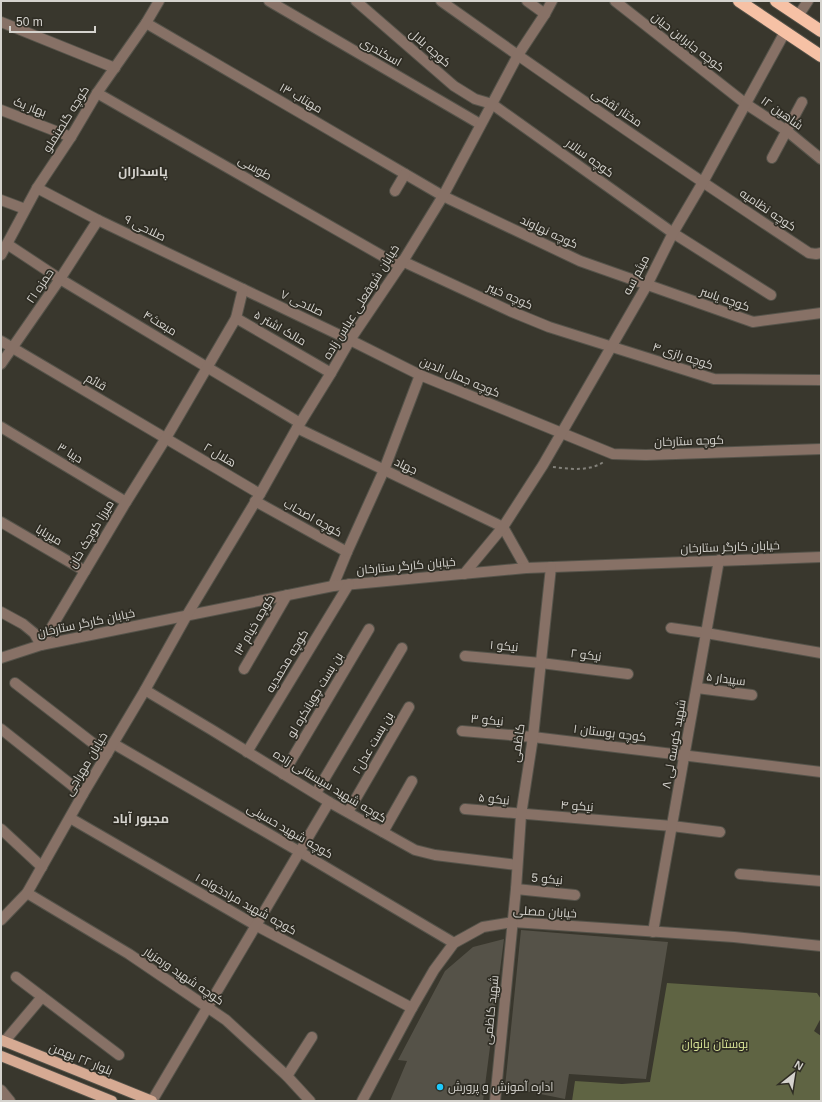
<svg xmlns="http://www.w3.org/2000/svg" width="822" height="1102" viewBox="0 0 822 1102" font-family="Arial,Cairo,sans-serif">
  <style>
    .green { fill: #5f6443 }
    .building { fill: #555248 }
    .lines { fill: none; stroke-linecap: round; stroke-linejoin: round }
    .minor-casing { stroke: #55534a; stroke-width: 12 }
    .major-casing { stroke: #55534a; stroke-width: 12 }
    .highway-casing { stroke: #55534a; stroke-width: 14 }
    .path { stroke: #83817a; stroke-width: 2; stroke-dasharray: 3 3; stroke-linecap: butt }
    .minor { stroke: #877166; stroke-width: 10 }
    .major { stroke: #d6aa93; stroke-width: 10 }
    .highway { stroke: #f6c1a5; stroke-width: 12 }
    .poi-dot { fill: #1dc9fc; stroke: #2f2d24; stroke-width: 1.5 }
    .labels { text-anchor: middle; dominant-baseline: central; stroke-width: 3.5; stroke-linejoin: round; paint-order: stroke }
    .street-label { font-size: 12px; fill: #d5d3ce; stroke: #2f2d24 }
    .park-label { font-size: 12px; fill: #dbe698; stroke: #2f2d24 }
    .poi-label { font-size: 12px; fill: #d5d3ce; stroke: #2f2d24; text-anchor: start }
    .neighbourhood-label { font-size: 13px; font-weight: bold; fill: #d5d3ce; stroke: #2f2d24 }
  </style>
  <rect width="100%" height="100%" fill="#39372d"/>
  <path class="green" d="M667 983 817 993 821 999V1018L814 1031 821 1036V1101H572L575 1081 622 1084 650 1082Z"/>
  <g class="building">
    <path d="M521 930 668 942 646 1079 569 1074 565 1099 505 1087Z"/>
    <path d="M504 939 483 1101H390L407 1061 398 1060 445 971 473 947Z"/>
  </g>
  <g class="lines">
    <g class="minor-casing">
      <g id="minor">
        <path d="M269 1 480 124"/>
        <path d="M356 1 454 86 475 99 492 104 673 233 771 295"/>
        <path d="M441 1C562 87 685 171 809 253L816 254 821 253"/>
        <path d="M527 1 545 14"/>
        <path d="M615 1 746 104 787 131 821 159"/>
        <path d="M798 16 808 1"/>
        <path d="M1 22 115 68"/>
        <path d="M146 23 443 196 580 261 753 322 821 313"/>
        <path d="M97 93 400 266"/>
        <path d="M1 110 71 137"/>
        <path d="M772 158 802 102"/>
        <path d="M37 188 98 220 350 340 420 375 613 454 646 455 821 449"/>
        <path d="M395 191 405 174"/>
        <path d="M1 200 25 209"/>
        <path d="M7 244 60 279 300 423"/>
        <path d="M1 255 37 188 71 137 97 93 146 23 159 1"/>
        <path d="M402 261 510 311 549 327 714 379 821 380"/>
        <path d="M236 318 331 373"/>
        <path d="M1 341 260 494"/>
        <path d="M1 364 60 279 98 220"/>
        <path d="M1 427 126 502"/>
        <path d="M297 428 503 527"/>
        <path d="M255 501 347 552 333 586"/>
        <path d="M1 522 85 571"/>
        <path d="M503 527 526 568"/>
        <path d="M347 552 384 470 420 375"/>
        <path d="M464 574 503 527 543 465 647 285 673 233 703 182 785 32"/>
        <path d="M1 612 23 624 34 633 41 645 126 502 166 438 236 318 243 289"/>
        <path d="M671 628 706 633 821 653"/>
        <path d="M465 656 541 663 628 674"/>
        <path d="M1 658 41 645 333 586 526 568 821 557"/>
        <path d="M244 669 287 595"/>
        <path d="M15 683 107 754"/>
        <path d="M697 688 752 695"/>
        <path d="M145 690 212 730 329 802 415 850 435 855 517 865"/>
        <path d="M1 729 83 794"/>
        <path d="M462 731 533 737 821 772"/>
        <path d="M114 744 300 852 454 943"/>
        <path d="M247 752 349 584"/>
        <path d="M283 774 369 629"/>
        <path d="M316 793 402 648"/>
        <path d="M465 809 672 826 720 832"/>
        <path d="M348 812 409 707"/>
        <path d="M70 818 257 926 412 1008"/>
        <path d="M1 829 42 867"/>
        <path d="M383 832 412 781"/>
        <path d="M740 874 821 881"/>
        <path d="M516 889 575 895"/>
        <path d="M27 893 129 954 226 1020 287 1076 310 1101"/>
        <path d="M1 920 27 893 83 794 145 690 187 615 260 494 297 428 331 373 350 340 400 266 443 196 518 55 545 14 552 1"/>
        <path d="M653 932 719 560"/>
        <path d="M16 977 119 1055"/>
        <path d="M4 1042 42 997"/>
        <path d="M287 1076 312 1037"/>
        <path d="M1 1090 10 1101"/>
        <path d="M152 1101 329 802"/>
        <path d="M362 1101 412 1008 434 970 454 943 483 927 513 922 734 937 821 946"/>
        <path d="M495 1101 516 889 521 815 533 737 551 567"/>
      </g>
    </g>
    <g class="major-casing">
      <g id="major">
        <path d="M1 1040 152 1101"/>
        <path d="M1 1056 112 1101"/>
      </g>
    </g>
    <g class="highway-casing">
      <g id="highway">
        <path d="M739 1 821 56"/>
        <path d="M776 1 821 31"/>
      </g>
    </g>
    <path class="path" d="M553 467C570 469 590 472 605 461"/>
    <use href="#minor" class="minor"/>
    <use href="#major" class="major"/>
    <use href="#highway" class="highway"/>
  </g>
  <circle class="poi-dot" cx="440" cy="1087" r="4"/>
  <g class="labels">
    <g class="street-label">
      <text transform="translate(688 42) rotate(38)">کوچه جابرابن حیان</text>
      <text transform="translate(430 48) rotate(41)">کوچه بلال</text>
      <text transform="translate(381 52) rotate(30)">اسکندری</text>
      <text transform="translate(301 98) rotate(30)">مهتاب ۱۳</text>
      <text transform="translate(30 107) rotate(21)">بهار یک</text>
      <text transform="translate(617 108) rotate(34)">مختار ثقفی</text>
      <text transform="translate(782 113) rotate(35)">شاهین ۱۲</text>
      <text transform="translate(66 119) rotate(-58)">کوچه گلصنملو</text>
      <text transform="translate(590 158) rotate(36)">کوچه سالار</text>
      <text transform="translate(255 168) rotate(30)">طوسی</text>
      <text transform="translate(768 210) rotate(34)">کوچه نظامیه</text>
      <text transform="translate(145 228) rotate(26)">صلاحی ۹</text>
      <text transform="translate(549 232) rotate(25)">کوچه نهاوند</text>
      <text transform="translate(636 275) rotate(-62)">میثم سه</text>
      <text transform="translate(40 286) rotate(-56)">حمزه ۲۱</text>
      <text transform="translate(510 296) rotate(24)">کوچه خیبر</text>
      <text transform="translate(725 299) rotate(19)">کوچه یاسر</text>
      <text transform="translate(361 302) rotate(-58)">خیابان شوقعلی عباس زاده</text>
      <text transform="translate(302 303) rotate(25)">صلاحی ۷</text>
      <text transform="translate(160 323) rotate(31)">مبعث۴</text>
      <text transform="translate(280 328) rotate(30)">مالک اشتر ۵</text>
      <text transform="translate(683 356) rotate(18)">کوچه رازی ۴</text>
      <text transform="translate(460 377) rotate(23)">کوچه جمال الدین</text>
      <text transform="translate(96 382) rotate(30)">قائم</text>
      <text transform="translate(689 441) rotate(-2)">کوچه ستارخان</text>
      <text transform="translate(70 453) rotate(31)">دیبا ۳</text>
      <text transform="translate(220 455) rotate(31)">هلال ۲</text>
      <text transform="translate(406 466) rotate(25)">جهاد</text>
      <text transform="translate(313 518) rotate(29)">کوچه اصحاب</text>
      <text transform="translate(91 534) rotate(-59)">میرزا کوچک خان</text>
      <text transform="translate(49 535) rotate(30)">میربابا</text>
      <text transform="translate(730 547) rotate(-2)">خیابان کارگر ستارخان</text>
      <text transform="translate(406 566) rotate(-5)">خیابان کارگر ستارخان</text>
      <text transform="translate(86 623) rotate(-12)">خیابان کارگر ستارخان</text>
      <text transform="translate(254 625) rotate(-60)">کوچه خیام ۱۳</text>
      <text transform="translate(504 646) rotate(5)">نیکو ۱</text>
      <text transform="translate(586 655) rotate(7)">نیکو ۲</text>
      <text transform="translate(287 661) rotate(-59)">کوچه محمدیه</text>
      <text transform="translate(726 679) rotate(7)">سپیدار ۵</text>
      <text transform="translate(315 695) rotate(-59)">بن بست چوپانکره لو</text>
      <text transform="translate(487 720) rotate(5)">نیکو ۳</text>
      <text transform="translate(610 733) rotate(7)">کوچه بوستان ۱</text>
      <text transform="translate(373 743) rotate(-60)">بن بست عدل۲</text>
      <text transform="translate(518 743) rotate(-82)">کاظمی</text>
      <text transform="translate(674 744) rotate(-80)">شهید کوسه لی ۸</text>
      <text transform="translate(86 764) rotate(-59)">خیابان مهراجی</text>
      <text transform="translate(330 786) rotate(31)">کوچه شهید سیستانی زاده</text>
      <text transform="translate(494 799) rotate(6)">نیکو ۵</text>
      <text transform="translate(577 806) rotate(4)">نیکو ۴</text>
      <text transform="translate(290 831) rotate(30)">کوچه شهید حسینی</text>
      <text transform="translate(547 879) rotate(5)">نیکو 5</text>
      <text transform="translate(246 904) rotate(29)">۱ کوچه شهید مرادخواه</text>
      <text transform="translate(545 912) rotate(3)">خیابان مصلی</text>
      <text transform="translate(184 976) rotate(34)">کوچه شهید ورمزیار</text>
      <text transform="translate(491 1010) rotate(-84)">شهید کاظمی</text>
      <text transform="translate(81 1059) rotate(22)">بلوار ۲۲ بهمن</text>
    </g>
    <g class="park-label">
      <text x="715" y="1044">بوستان بانوان</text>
    </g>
    <g class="poi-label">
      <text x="448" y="1087">اداره آموزش و پرورش</text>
    </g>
    <g class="neighbourhood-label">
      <text x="143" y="171">پاسداران</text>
      <text x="141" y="818">مجبور آباد</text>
    </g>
  </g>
  <rect width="822" height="1102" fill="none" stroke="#d5d3ce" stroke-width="4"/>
  <g transform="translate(794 1074) rotate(30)" stroke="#2f2d24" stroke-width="3" paint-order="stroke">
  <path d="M0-3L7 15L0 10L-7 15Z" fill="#d5d3ce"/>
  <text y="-6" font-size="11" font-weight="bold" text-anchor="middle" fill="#d5d3ce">N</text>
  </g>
  <path d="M10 26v6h85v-6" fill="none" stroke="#d5d3ce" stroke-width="2"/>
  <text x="16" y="26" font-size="12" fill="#d5d3ce" stroke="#2f2d24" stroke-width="3" paint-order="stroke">50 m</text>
</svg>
